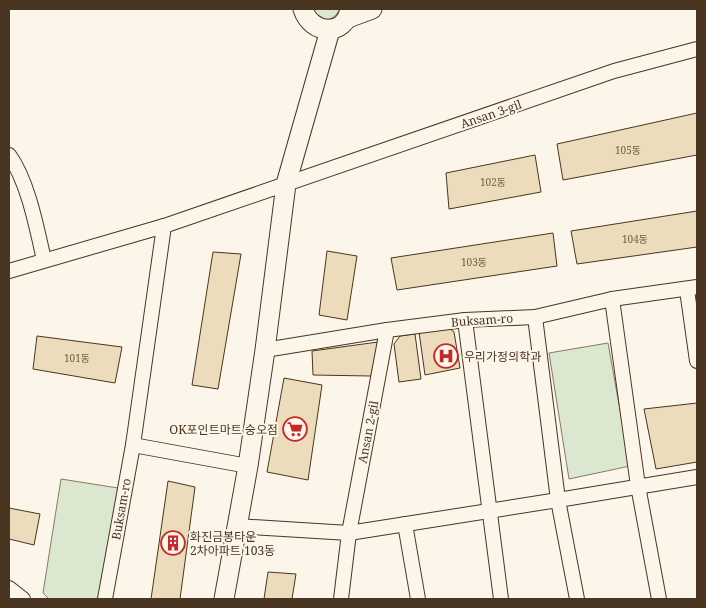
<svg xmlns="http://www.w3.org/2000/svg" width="706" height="608" viewBox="0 0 706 608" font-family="'Noto Serif','Noto Sans KR',serif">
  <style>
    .green { fill: #dce7d0; stroke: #887966 }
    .building { fill: #ecdcbc; stroke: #4a3520 }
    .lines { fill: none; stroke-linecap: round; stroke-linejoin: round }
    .street-casing { stroke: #4a3520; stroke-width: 16 }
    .secondary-casing { stroke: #4a3520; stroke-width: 21 }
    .street { stroke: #fbf6e9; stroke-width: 14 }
    .secondary { stroke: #fbf6e9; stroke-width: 19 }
    .labels { text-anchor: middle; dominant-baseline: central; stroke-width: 4; stroke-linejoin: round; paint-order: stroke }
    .number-label { font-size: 10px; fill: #725f47 }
    .street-label { font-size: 12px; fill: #4a3520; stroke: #fbf6e9 }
    .poi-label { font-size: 12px; fill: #4a3520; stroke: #fbf6e9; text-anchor: start }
  </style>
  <rect width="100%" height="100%" fill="#fbf6e9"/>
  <g class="green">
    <path d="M313 9H340L336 15 328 21 316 17Z"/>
    <path d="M608 343 630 466 569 479 549 353Z"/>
    <path d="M61 479 118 488 100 599H49L43 593Z"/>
  </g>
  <g class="building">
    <path d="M697 113V155L563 180 557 144Z"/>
    <path d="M535 155 541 192 449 209 446 173Z"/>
    <path d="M697 211V247L577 264 571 231Z"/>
    <path d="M553 233 557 266 397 290 391 258Z"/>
    <path d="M327 251 357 256 347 320 319 315Z"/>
    <path d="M213 252 241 254 218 389 192 385Z"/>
    <path d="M447 326 454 332 460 368 425 375 419 332Z"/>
    <path d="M415 334 421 379 399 382 394 344 400 336Z"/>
    <path d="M37 336 122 347 115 383 33 369Z"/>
    <path d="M378 342 371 376 313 375 312 351Z"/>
    <path d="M284 378 322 385 308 480 267 472Z"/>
    <path d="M697 403V462L656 469 644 409Z"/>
    <path d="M168 481 195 487 180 599H151Z"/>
    <path d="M9 508 40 514 34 545 9 539Z"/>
    <path d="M268 572 296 574 292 599H264Z"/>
  </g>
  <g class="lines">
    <g class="street-casing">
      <g id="street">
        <path d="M9 155C28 181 37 229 44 260"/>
        <path d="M9 271 164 226 614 71 697 49"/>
        <path d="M687 290 697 361"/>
        <path d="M612 299 638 486 659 599"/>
        <path d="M535 317 558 500 577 599"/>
        <path d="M465 320 501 599"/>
        <path d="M265 350 387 330 465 320 535 317 612 299 697 287"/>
        <path d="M133 445 248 466"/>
        <path d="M405 524 418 599"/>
        <path d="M236 526 349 533 558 500 697 477"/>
        <path d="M9 588 23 599"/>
        <path d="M105 599 133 445 164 226"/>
        <path d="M341 599 349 533 387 330"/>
      </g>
    </g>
    <g class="secondary-casing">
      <g id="secondary">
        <path d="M303 9C311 35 345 37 350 9"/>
        <path d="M348 18 372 9"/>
        <path d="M224 599 248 466 265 350 286 184 330 30"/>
      </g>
    </g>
    <use href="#street" class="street"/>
    <use href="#secondary" class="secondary"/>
  </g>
  <defs>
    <g id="hospital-ring" transform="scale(1.25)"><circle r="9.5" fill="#fbf6e9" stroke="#c62828" stroke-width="1.5"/><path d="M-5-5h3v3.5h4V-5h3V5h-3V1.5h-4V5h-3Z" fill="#c62828"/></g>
    <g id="supermarket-ring" transform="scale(1.25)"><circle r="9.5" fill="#fbf6e9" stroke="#c62828" stroke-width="1.5"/><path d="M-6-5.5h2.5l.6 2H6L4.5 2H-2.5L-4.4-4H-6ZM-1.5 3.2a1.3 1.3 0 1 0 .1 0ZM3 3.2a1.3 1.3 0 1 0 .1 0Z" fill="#c62828"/></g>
    <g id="building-ring" transform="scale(1.25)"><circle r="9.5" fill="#fbf6e9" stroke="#c62828" stroke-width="1.5"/><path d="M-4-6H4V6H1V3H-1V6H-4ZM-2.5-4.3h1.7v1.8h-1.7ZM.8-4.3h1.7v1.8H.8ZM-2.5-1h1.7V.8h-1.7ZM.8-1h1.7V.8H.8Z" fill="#c62828"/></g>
  </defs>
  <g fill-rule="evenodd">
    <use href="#hospital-ring" x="446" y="356"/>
    <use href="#supermarket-ring" x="295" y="429"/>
    <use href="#building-ring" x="173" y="543"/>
  </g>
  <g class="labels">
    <g class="number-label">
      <text x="628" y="150">105동</text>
      <text x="493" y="182">102동</text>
      <text x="635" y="239">104동</text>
      <text x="474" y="262">103동</text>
      <text x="77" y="358">101동</text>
    </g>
    <g class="street-label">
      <text transform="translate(491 114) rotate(-19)">Ansan 3-gil</text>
      <text transform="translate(482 320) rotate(-4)">Buksam-ro</text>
      <text transform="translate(368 432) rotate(-79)">Ansan 2-gil</text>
      <text transform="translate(121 509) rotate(-80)">Buksam-ro</text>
    </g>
    <g class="poi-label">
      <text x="464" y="356">우리가정의학과</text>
      <text x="278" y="429" text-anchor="end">OK포인트마트 숭오점</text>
      <text x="190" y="536">화진금봉타운<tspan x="190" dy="14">2차아파트 103동</tspan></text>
    </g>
  </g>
  <rect width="706" height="608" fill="none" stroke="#4a3520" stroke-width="20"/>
</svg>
